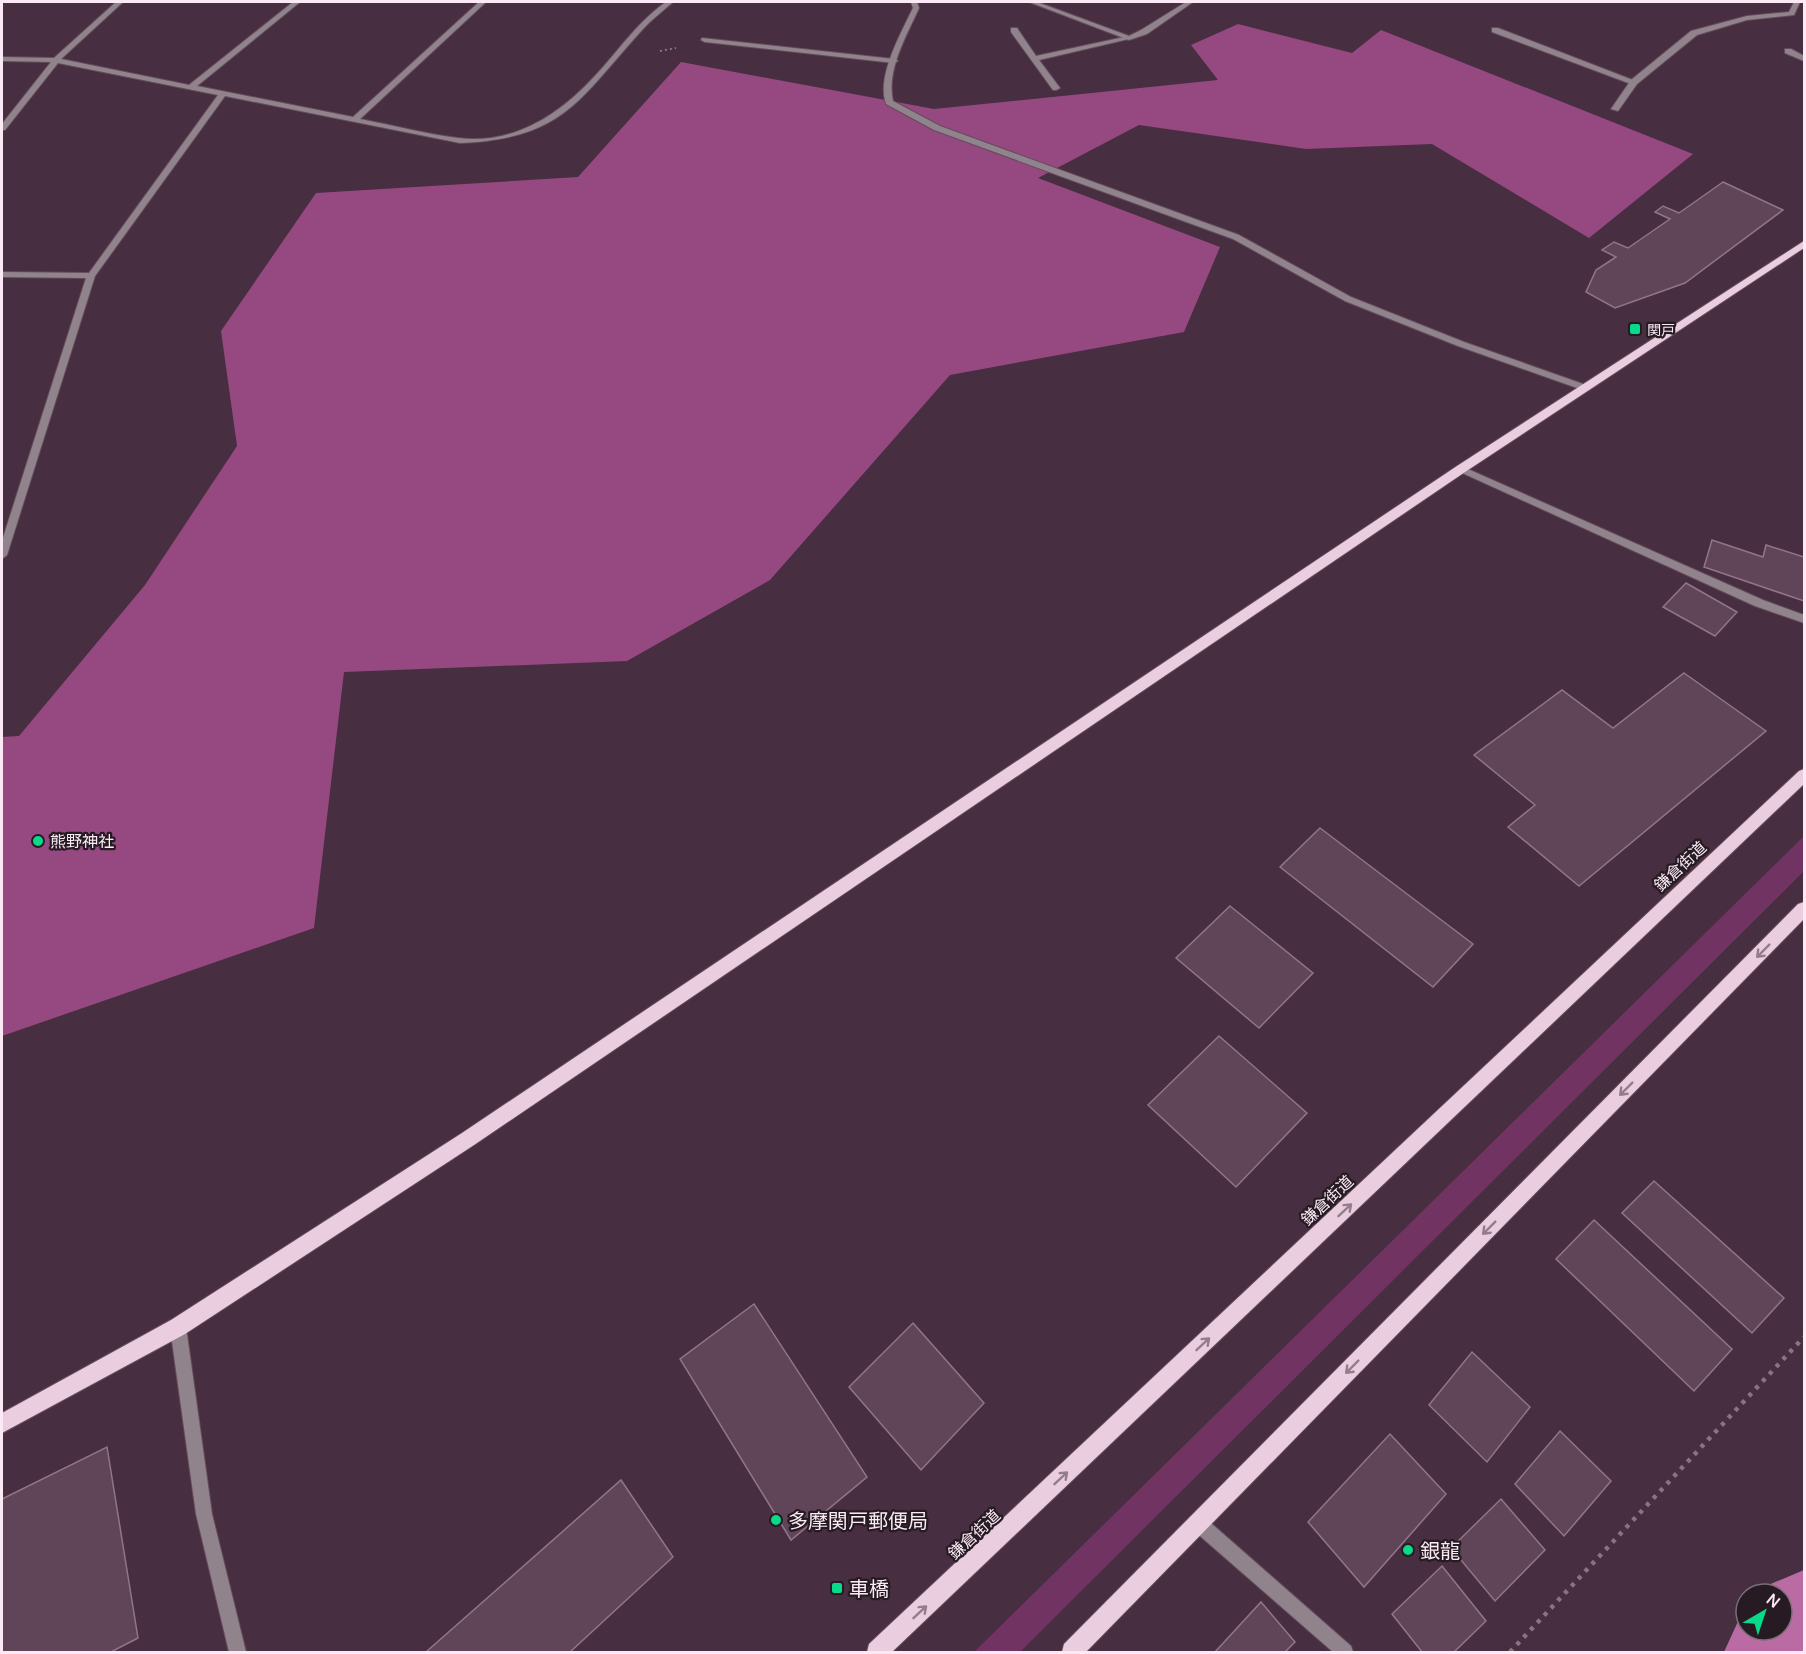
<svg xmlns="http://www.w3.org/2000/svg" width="1806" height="1654" viewBox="0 0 1806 1654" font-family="Manrope,'Noto Sans JP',sans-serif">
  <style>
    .green { fill: #713361 }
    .forest { fill: #964981 }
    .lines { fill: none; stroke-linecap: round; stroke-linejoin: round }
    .river { fill: #bb6ba4; fill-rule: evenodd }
    .building { fill: #604558; stroke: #927589; stroke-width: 1.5 }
    .service-casing { stroke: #644c5d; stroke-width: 2 }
    .minor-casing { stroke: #644c5d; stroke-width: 2 }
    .tertiary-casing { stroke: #644c5d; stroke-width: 2 }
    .primary-casing { stroke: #644c5d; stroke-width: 2 }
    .path-far1 { stroke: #8a7483; stroke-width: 2; stroke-dasharray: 2 3; stroke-linecap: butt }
    .path { stroke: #8a7483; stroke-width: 4.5; stroke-dasharray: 4 6; stroke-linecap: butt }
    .service { fill: #91838c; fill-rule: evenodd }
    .minor { fill: #91838c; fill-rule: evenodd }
    .tertiary { fill: #91838c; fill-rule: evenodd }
    .primary { fill: #eacee0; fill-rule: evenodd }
    .oneway { stroke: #927d8b }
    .poi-dot { fill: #08d98b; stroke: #261b23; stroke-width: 2 }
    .labels { text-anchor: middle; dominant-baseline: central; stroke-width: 4.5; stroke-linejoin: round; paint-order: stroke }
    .far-poi-label { font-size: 14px; fill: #fbeaf5; stroke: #261b23; text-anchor: start }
    .poi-label { font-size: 16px; fill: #fbeaf5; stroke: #261b23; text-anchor: start }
    .street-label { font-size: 16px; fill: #fbeaf5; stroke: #261b23 }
    .near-poi-label { font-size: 20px; fill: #fbeaf5; stroke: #261b23; text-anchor: start }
  </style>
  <rect width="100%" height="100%" fill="#472e40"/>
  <path class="green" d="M1804 836V871L1020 1652H974Z"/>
  <path class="forest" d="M1238 24 1352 53 1381 30 1693 154 1589 238 1432 144 1306 149 1139 125 1038 178 1220 247 1184 332 950 375 770 580 627 661 344 672 314 928 2 1036V737L19 736 145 585 237 446 221 331 316 193 578 177 681 62 934 109 1218 80 1191 45Z"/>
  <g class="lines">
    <path class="river" d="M1804 1570V1652H1724L1746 1604V1630H1782V1594H1755L1761 1588Z"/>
  </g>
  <g class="building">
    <path d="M1723 182 1783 210 1685 283 1615 308 1586 292 1596 270 1616 257 1602 250 1614 242 1628 248 1670 219 1655 212 1663 206 1679 213Z"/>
    <path d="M1712 540 1763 557 1766 545 1804 557V601L1704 567Z"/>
    <path d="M1686 583 1737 612 1715 636 1663 607Z"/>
    <path d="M1684 673 1766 731 1579 886 1508 827 1535 805 1474 755 1562 690 1613 728Z"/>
    <path d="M1320 828 1473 944 1433 987 1280 867Z"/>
    <path d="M1230 906 1313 973 1259 1028 1176 958Z"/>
    <path d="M1219 1036 1307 1113 1236 1187 1148 1105Z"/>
    <path d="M1654 1181 1784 1298 1752 1333 1622 1213Z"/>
    <path d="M1594 1220 1732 1349 1694 1391 1556 1259Z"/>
    <path d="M754 1304 867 1477 791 1540 680 1359Z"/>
    <path d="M913 1323 984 1403 921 1470 849 1387Z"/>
    <path d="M1472 1352 1530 1407 1487 1462 1429 1405Z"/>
    <path d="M1560 1431 1611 1481 1564 1536 1515 1484Z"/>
    <path d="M1390 1434 1446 1494 1364 1587 1308 1522Z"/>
    <path d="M107 1447 138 1638 111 1652H2V1499Z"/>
    <path d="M621 1480 673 1557 570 1652H426Z"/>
    <path d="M1501 1499 1545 1550 1495 1601 1451 1548Z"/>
    <path d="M1442 1566 1486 1621 1454 1652H1422L1392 1614Z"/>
    <path d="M1261 1602 1295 1642 1285 1652H1215Z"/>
  </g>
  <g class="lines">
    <g class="service-casing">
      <g id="service">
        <path d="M1011 28H1017L1036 56 1129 36 1133 38 1039 60 1060 88 1056 90H1053L1011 32Z"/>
        <path d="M1492 28H1498L1638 82 1631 84 1492 32Z"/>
        <path d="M702 38 894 59 898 61 894 63 705 42 701 40Z"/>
        <path d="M1461 466 1763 600 1804 615V623L1755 606 1458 471 1456 469Z"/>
      </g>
    </g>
    <g class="minor-casing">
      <g id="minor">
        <path d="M116 2H123L61 59 189 85 293 2H300L197 86 353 117 479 2H486L360 119C392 125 425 134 458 138 513 145 559 115 594 77 618 52 637 22 666 2H673C663 11 652 19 643 29 579 99 564 139 460 143L225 96 95 276 7 555 2 559V541L86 278 2 277V272L89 273 218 95 58 63 5 130H2V124L51 62 2 61V57L54 58Z"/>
        <path d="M911 2H917L919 8C907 35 886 70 893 101L940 126 1239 235 1351 297 1464 342 1586 385 1588 387 1586 389H1580L1458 346 1345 301 1233 239 934 130 886 104C876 77 901 33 913 8Z"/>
        <path d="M1029 2H1037L1129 36 1141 30 1186 2H1193L1147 34 1129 40Z"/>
        <path d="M1794 2H1800L1794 15 1747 20 1697 35 1637 84 1618 111 1611 109 1631 80 1691 31 1747 16 1789 12Z"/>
        <path d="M1785 49H1791L1804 56V61L1785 53Z"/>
        <path d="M1198 1515 1204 1517 1351 1646 1353 1652H1333L1192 1529 1190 1523 1192 1517Z"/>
      </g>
    </g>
    <g class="tertiary-casing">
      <path id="tertiary" d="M178 1319 183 1322 186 1327 212 1514 246 1652H229L196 1514 170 1327 173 1322Z"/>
    </g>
    <g class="primary-casing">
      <g id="primary">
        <path d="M1804 241V248L1465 472 474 1145 185 1334 2 1433V1413L171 1320 462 1133 1457 466Z"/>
        <path d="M1804 769V784L892 1652H867L869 1644 1799 771Z"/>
        <path d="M1804 902V919L1086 1652H1062L1064 1644 1798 904Z"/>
      </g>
    </g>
    <path class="path-far1" d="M660 51 676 48"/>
    <path class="path" d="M1510 1652 1804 1337"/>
    <use href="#service" class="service"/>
    <use href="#minor" class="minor"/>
    <use href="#tertiary" class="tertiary"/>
    <use href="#primary" class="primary"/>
  </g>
  <defs><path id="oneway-shaft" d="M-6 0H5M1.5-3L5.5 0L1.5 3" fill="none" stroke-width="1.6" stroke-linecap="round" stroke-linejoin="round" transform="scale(1.5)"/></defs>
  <g class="oneway">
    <use href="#oneway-shaft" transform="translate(1763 951) rotate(135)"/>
    <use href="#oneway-shaft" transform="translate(1626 1089) rotate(135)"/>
    <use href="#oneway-shaft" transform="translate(1345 1210) rotate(-43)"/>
    <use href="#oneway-shaft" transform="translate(1489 1228) rotate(135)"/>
    <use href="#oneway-shaft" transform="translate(1203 1344) rotate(-43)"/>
    <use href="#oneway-shaft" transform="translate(1352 1367) rotate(135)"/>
    <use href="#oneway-shaft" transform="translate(1061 1478) rotate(-43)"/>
    <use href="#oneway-shaft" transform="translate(920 1612) rotate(-43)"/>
  </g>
  <g class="poi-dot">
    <rect x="1629" y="323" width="12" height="12" rx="3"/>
    <circle cx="38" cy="841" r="6"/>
    <circle cx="776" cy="1520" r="6"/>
    <circle cx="1408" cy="1550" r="6"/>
    <rect x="831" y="1582" width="12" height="12" rx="3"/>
  </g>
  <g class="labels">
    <g class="far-poi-label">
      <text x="1647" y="329">関戸</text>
    </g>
    <g class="poi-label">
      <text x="50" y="841">熊野神社</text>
    </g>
    <g class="street-label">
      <text transform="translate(1680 866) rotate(-43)">鎌倉街道</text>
      <text transform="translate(1327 1200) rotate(-43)">鎌倉街道</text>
      <text transform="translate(974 1534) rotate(-43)">鎌倉街道</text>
    </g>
    <g class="near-poi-label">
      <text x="788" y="1520">多摩関戸郵便局</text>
      <text x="1420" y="1550">銀龍</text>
      <text x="849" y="1588">車橋</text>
    </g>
  </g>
  <rect width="1806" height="1654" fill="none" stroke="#fbeaf5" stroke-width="6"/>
  <g transform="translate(1764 1612) rotate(39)"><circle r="28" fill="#261b23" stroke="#7b6e77" stroke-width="1.5"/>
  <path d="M0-4.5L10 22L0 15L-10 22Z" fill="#08d98b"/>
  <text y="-9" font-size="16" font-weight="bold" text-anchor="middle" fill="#fbeaf5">N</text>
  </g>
</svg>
